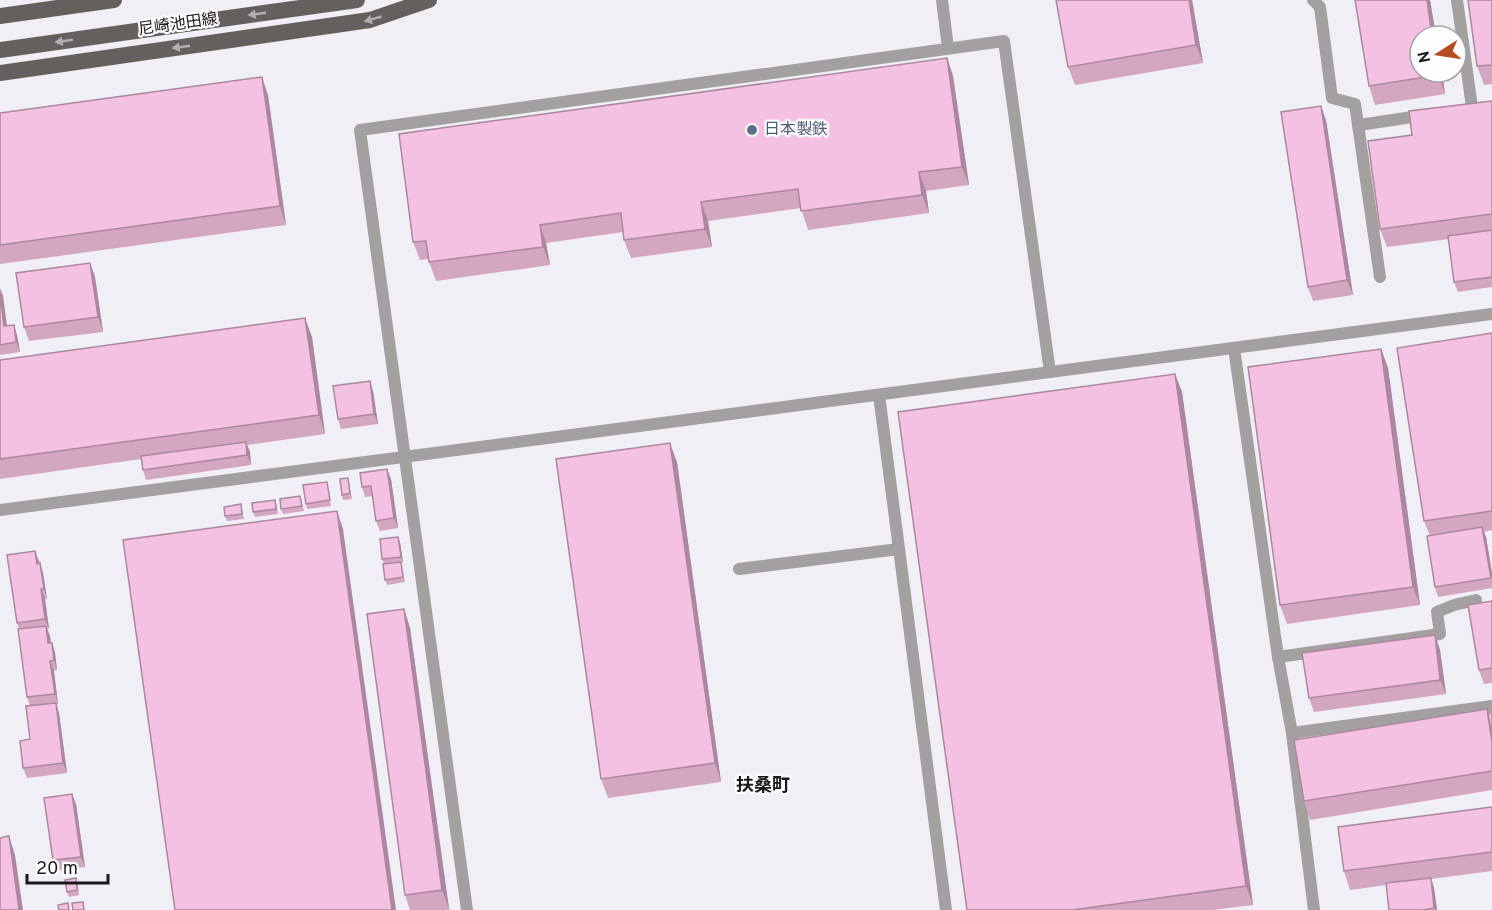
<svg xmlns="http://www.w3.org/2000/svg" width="1492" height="910" viewBox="0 0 1492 910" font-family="Overpass,'Noto Sans JP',sans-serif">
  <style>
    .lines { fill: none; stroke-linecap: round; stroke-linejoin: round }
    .service { stroke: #a3a09f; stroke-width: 12 }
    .primary { stroke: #65605e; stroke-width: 16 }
    .wall { fill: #d3a6c2 }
    .shaded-wall { fill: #ac879e }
    .building { fill: #f5c1e2; stroke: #ac879e; stroke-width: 1.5 }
    .oneway { fill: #b1aeae }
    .service-dot { fill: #5c6f8a; stroke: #fdfcff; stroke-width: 2 }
    .labels { text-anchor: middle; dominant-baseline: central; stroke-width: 4.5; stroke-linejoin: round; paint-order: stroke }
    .street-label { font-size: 16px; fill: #1a1a1c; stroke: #fdfcff }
    .service-label { font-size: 16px; fill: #4e5e75; stroke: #fdfcff; text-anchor: start }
    .neighbourhood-label { font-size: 18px; font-weight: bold; fill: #1a1a1c; stroke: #fdfcff }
  </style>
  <rect width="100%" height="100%" fill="#efeff5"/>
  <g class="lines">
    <g class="service">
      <path d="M942 0 948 48"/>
      <path d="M1313 0 1320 7 1332 98 1355 104 1380 277"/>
      <path d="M1457 0 1472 107"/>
      <path d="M1359 125 1426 115"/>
      <path d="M1234 348 1278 657 1292 733 1314 910"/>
      <path d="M879 395 946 910"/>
      <path d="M0 510 1492 314"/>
      <path d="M739 569 899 549"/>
      <path d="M1278 657 1440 634 1437 612 1454 605 1476 600"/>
      <path d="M1292 733 1492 706"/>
      <path d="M467 910 360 130 1004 41 1050 372"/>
    </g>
    <g class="primary">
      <path d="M0 16 114 0"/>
      <path d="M0 50 357 0"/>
      <path d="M0 73 370 20 429 0"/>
    </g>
  </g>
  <g class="wall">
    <path d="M1192 0 1203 63 1075 85 1068 67Z"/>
    <path d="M1355 0H1430L1436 36 1420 72H1442L1445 94 1375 105 1369 86Z"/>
    <path d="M1492 0V84L1484 85 1477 66Z"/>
    <path d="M947 58 953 76 969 185 926 191 929 213 808 230 801 208 708 221 712 247 631 258 624 240 623 232 546 243 550 265 436 281 428 259 420 260 413 242Z"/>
    <path d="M268 95 286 225 0 264V113Z"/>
    <path d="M1492 101V287L1458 292 1454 282 1449 239 1387 247 1380 229 1412 135Z"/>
    <path d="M1326 120 1353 295 1313 301 1308 287Z"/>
    <path d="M90 263 95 277 103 332 29 341 24 327Z"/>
    <path d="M0 288 3 296 7 326 17 335 20 352 0 355Z"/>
    <path d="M1492 333V530L1484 532 1486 537 1492 573V588L1438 597 1435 587 1430 536 1424 521Z"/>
    <path d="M312 337 325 434 247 445 250 452 251 465 146 480 143 470 141 459 0 479V360Z"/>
    <path d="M1381 349 1388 368 1420 605 1287 624 1280 605Z"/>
    <path d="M1175 374 1182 392 1253 905 1213 910H967Z"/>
    <path d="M370 381 373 391 378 424 341 429 338 419Z"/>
    <path d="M677 462 721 782 608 798 601 779Z"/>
    <path d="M391 479 398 528 380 531 376 521 373 496 365 497 362 487Z"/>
    <path d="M327 482 328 487 331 506 307 509 306 504Z"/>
    <path d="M349 483 352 499 343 500 342 495Z"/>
    <path d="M300 496 304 511 283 514 281 509Z"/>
    <path d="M241 504 244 519 227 521 225 516Z"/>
    <path d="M277 505 278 514 255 517 253 512Z"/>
    <path d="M400 542 403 562H401L405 582 387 585 385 580 384 564 382 559Z"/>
    <path d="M39 561 43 573 47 599H45L49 629H47L50 636 51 643H52L55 653 57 670 54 671 58 704H56L59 713 67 773 27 778 23 768 30 739V706L27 697 19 629 17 623Z"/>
    <path d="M1492 601V683L1484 684 1479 670Z"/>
    <path d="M404 609 410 628 449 908 450 910H410L405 895Z"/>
    <path d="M1435 635 1440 650 1446 694 1314 712 1309 698Z"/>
    <path d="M1487 709 1488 713H1492V790L1310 820 1304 801Z"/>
    <path d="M76 804 85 867 57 870 53 860Z"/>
    <path d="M1492 807V871L1431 879 1434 888 1437 910H1389L1386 885 1350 890 1344 871Z"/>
    <path d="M78 883 79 895 69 897 67 892Z"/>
  </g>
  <g class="shaded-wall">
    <path d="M1189 0H1192L1203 63 1196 45Z"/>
    <path d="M1427 0H1430L1436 36H1432Z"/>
    <path d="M947 58 953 76 969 185 962 167Z"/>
    <path d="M1438 72H1442L1445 94 1438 75Z"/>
    <path d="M262 77 268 95 286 225 280 206Z"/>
    <path d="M1321 106 1326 120 1353 295 1347 280Z"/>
    <path d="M919 172 926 191 929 213 922 195Z"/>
    <path d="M701 202 708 221 712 247 705 229Z"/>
    <path d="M540 225 546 243 550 265 543 247Z"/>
    <path d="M90 263 95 277 103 332 98 317Z"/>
    <path d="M0 288 3 296 8 336 4 326Z"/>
    <path d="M305 318 312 337 325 434 319 415Z"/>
    <path d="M14 325 17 335 20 352 16 342Z"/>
    <path d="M1381 349 1388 368 1420 605 1413 587Z"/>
    <path d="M1175 374 1182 392 1253 905 1246 886Z"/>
    <path d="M370 381 373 391 378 424 374 414Z"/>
    <path d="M246 442 250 452 251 465 247 455Z"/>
    <path d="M670 443 677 462 721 782 715 763Z"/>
    <path d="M387 469 391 479 398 528 394 518Z"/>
    <path d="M337 511 343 529 396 910H392Z"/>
    <path d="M1482 527 1486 537 1492 573V581Z"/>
    <path d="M398 537 400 542 403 562 401 557Z"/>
    <path d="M35 551 39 561 41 574 37 564Z"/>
    <path d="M40 563 43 573 47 599 44 589Z"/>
    <path d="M41 589 45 599 49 629 45 619Z"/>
    <path d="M404 609 410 628 449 909 442 890Z"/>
    <path d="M46 626 50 636 52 653 48 643Z"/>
    <path d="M1435 635 1440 650 1446 694 1440 680Z"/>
    <path d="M52 643 55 653 57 670 54 660Z"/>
    <path d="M50 661 54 671 58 704 55 694Z"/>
    <path d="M56 703 59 713 67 773 63 763Z"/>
    <path d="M72 794 76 804 85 867 81 857Z"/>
    <path d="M9 836 15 855 23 910H19Z"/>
    <path d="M1431 878 1434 888 1437 910H1435L1434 908Z"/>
  </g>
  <g class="building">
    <path d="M1056 0H1189L1196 45 1068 67Z"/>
    <path d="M1355 0H1427L1432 36H1420V72H1438V75L1369 86Z"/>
    <path d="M1468 0H1492V65L1477 66Z"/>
    <path d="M947 58 962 167 919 172 922 195 801 211 798 189 701 202 705 229 624 240 621 213 540 225 543 247 429 262 426 241 413 242 399 134Z"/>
    <path d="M262 77 280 206 0 245V113Z"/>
    <path d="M1492 101V214L1380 229 1368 141 1412 135 1409 111Z"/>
    <path d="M1321 106 1347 280 1308 287 1281 112Z"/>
    <path d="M1492 230V277L1454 282 1448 236Z"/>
    <path d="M90 263 98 317 24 327 16 273Z"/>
    <path d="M0 293 4 326 14 325 16 342 0 345Z"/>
    <path d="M305 318 319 415 0 459V360Z"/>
    <path d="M1492 333V511L1424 521 1397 348Z"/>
    <path d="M1381 349 1413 587 1280 605 1248 367Z"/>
    <path d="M1175 374 1246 886 1072 910H967L898 412Z"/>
    <path d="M370 381 374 414 338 419 333 386Z"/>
    <path d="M246 442 247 455 143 470 141 456Z"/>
    <path d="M670 443 715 763 601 779 556 459Z"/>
    <path d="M387 469 394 518 376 521 371 486 362 487 360 473Z"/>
    <path d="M348 478 350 493 342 495 340 479Z"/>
    <path d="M327 482 330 500 306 504 303 485Z"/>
    <path d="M300 496 302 506 281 509 280 499Z"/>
    <path d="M275 500 276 509 253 512 252 503Z"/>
    <path d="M241 504 242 514 225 516 224 507Z"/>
    <path d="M337 511 392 910H175L123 540Z"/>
    <path d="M1482 527 1491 578 1435 587 1427 536Z"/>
    <path d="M398 537 401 557 382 559 380 539Z"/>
    <path d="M35 551 37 564 40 563 44 589H41L45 619 17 623 7 555Z"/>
    <path d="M401 562 403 577 385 580 383 564Z"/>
    <path d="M1492 601V668L1479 670 1468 605Z"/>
    <path d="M404 609 442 890 405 895 367 614Z"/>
    <path d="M46 626 48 643H52L54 660 50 661 55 694 27 697 18 629Z"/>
    <path d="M1435 635 1440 680 1309 698 1302 653Z"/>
    <path d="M56 703 63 763 23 768 20 741 30 739 26 706Z"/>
    <path d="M1487 709 1492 742V771L1304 801 1294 740Z"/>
    <path d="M1488 713H1492V737Z"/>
    <path d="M72 794 81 857 53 860 44 798Z"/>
    <path d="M1492 807V852L1344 871 1338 827Z"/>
    <path d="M9 836 19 910H0V838Z"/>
    <path d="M76 878 77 890 67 892 65 880Z"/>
    <path d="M1431 878 1434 908 1423 910H1389L1386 883Z"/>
    <path d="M83 902 84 910H73L72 903Z"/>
    <path d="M68 903 69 910H59L58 905Z"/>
  </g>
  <defs><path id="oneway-solid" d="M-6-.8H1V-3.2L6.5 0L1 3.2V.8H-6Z" transform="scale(1.5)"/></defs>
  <g class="oneway">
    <use href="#oneway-solid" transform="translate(257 14) rotate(172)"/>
    <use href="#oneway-solid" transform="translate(373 19) rotate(164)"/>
    <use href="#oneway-solid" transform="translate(64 41) rotate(172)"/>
    <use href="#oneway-solid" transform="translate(181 47) rotate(172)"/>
  </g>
  <circle class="service-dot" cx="752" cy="130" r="6"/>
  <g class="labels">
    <g class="street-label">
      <text transform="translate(178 25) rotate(-8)">尼崎池田線</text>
    </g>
    <g class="service-label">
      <text x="764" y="130">日本製鉄</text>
    </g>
    <g class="neighbourhood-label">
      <text x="763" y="786">扶桑町</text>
    </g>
  </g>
  <g transform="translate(1438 54) rotate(258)"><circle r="28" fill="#fdfcff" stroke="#a2a2a4" stroke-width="1.5"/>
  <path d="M0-4.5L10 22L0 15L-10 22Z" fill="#b44e20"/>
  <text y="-9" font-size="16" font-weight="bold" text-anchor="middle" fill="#1a1a1c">N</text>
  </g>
  <path d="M27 874v9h81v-9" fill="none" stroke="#1a1a1c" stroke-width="3"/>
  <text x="36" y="874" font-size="18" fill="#1a1a1c" stroke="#fdfcff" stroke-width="4.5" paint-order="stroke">20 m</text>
</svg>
